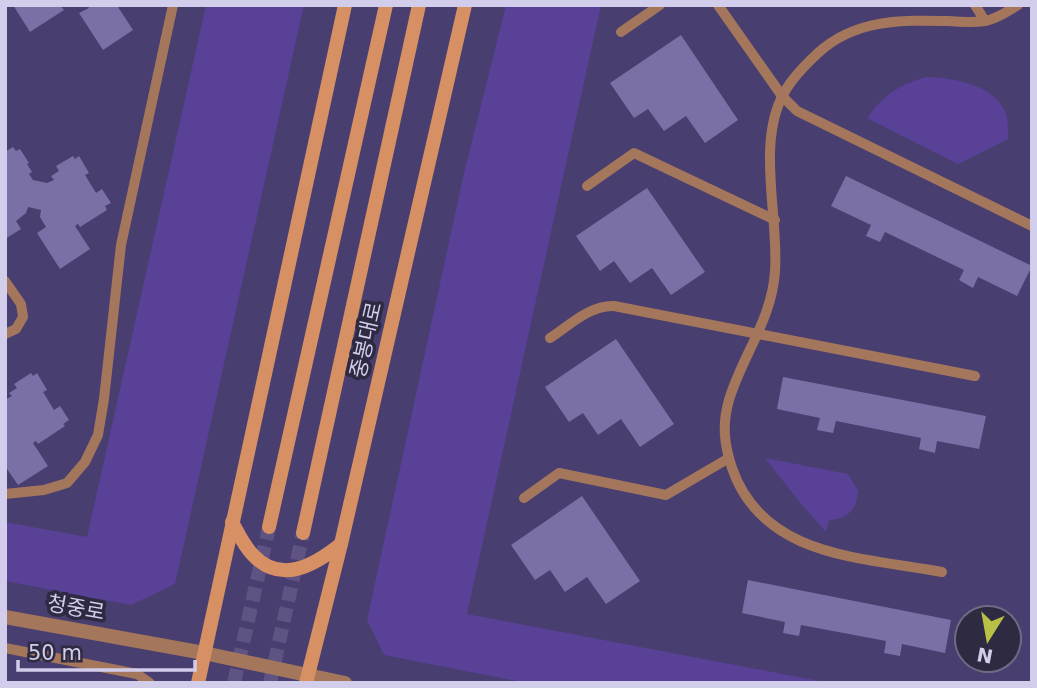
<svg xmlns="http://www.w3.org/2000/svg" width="1037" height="688" viewBox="0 0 1037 688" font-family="'DejaVu Sans','Noto Sans KR',sans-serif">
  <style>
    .green { fill: #584196 }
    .building { fill: #7a70a6 }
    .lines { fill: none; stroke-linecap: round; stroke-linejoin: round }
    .secondary-tunnel { stroke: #5e5382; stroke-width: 14; stroke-dasharray: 14 7; stroke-linecap: butt }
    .service { stroke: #a4775c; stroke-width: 10 }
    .tertiary { stroke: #a4775c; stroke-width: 14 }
    .secondary { stroke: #d69064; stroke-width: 14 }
    .labels { text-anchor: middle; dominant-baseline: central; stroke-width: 7; stroke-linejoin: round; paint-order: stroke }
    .street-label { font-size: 21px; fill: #d2cdeb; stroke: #2e2a41 }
  </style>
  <rect width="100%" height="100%" fill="#493e70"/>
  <g class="green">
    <path d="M206 5H304L175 584 131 605 5 581V522L87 537Z"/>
    <path d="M506 5H601L467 614 830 683H527L384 655 367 620 464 173Z"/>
    <path d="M927 77C955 78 998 85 1007 117 1008 124 1008 132 1008 139L958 164 867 118C883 95 900 84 927 77Z"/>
    <path d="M765 458 848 474 858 491C857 509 847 520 829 520L826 532 798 500Z"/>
  </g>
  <g class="building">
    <path d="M13 5H60L64 10 30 32Z"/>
    <path d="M87 5H120L118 7 133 30 103 50 79 13 89 8Z"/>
    <path d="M681 35 738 120 705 143 686 116 664 131 648 109 634 118 610 83Z"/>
    <path d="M13 147 16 151 20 149 29 163 27 164 32 172 29 174 33 180 47 183 54 180 51 176 59 171 56 166 73 156 75 159 79 156 89 173 85 175 96 193 102 189 111 203 105 206 107 210 80 227 78 224 75 226 90 249 60 269 37 233 46 227 40 217 41 210 28 207 26 213 16 221 21 229 5 239V152Z"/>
    <path d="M846 176 1032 266 1017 296 978 277 973 288 959 280 964 270 885 232 880 242 866 236 871 225 831 206Z"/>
    <path d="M647 188 705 272 671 295 652 268 630 283 614 261 600 271 576 236Z"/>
    <path d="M616 339 674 424 640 447 621 419 598 435 583 413 569 422 545 387Z"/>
    <path d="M31 373 33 376 37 373 47 390 43 392 54 410 60 406 69 420 63 424 65 426 38 444 36 441 33 443 48 466 18 485 5 466V400L12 396 9 393 17 388 14 384Z"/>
    <path d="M783 377 986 416 979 449 937 441 935 453 919 449 921 438 836 421 833 433 817 430 820 418 777 409Z"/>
    <path d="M582 496 640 581 606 604 587 577 565 592 550 570 535 580 511 545Z"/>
    <path d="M748 580 951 620 945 653 902 644 900 656 884 653 886 641 801 625 799 636 783 633 785 622 742 613Z"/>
  </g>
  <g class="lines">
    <g class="secondary-tunnel">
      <path d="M234 683 269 527"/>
      <path d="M270 683 303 533"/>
    </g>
    <g class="service">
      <path d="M718 5 782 96 797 111 1032 226"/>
      <path d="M975 5 985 21"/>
      <path d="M621 32 660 5"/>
      <path d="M587 186 634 153 775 220"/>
      <path d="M5 281 21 304 23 317 16 329 5 334"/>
      <path d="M550 338C570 325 590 305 614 306L975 376"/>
      <path d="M5 494 44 490 67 483 85 462 98 435 104 399 121 245 173 5"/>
      <path d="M524 498 559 473 666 495 729 458"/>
      <path d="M942 572C862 557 763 558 732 468 724 444 722 424 729 400 742 356 772 320 775 271 779 217 756 143 784 93 792 78 805 65 818 53 855 19 901 20 948 21 960 22 973 23 985 21 997 19 1008 11 1018 5"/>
      <path d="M5 648 137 674 150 683"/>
    </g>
    <path class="tertiary" d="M5 617 204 653 345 683"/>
    <g class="secondary">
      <path d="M232 522C238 533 244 546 253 555 281 585 315 565 341 544"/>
      <path d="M269 527 386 5"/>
      <path d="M303 533 419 5"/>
      <path d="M198 683 345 5"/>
      <path d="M306 683 341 544 465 5"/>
    </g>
  </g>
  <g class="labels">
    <g class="street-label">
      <text transform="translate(366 340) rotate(-77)">중봉대로</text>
      <text transform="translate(76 608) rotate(10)">청중로</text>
    </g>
  </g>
  <rect width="1037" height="688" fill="none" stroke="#d2cdeb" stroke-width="14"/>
  <g transform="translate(988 639) rotate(191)"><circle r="33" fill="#2e2a41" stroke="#706b85" stroke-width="2"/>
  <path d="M0-5L12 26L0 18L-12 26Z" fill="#b9c046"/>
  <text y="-10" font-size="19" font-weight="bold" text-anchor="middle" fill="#d2cdeb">N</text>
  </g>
  <path d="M18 660v10h177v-10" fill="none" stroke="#d2cdeb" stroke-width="3.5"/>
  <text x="28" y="660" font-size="21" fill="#d2cdeb" stroke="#2e2a41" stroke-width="5" paint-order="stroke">50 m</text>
</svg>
